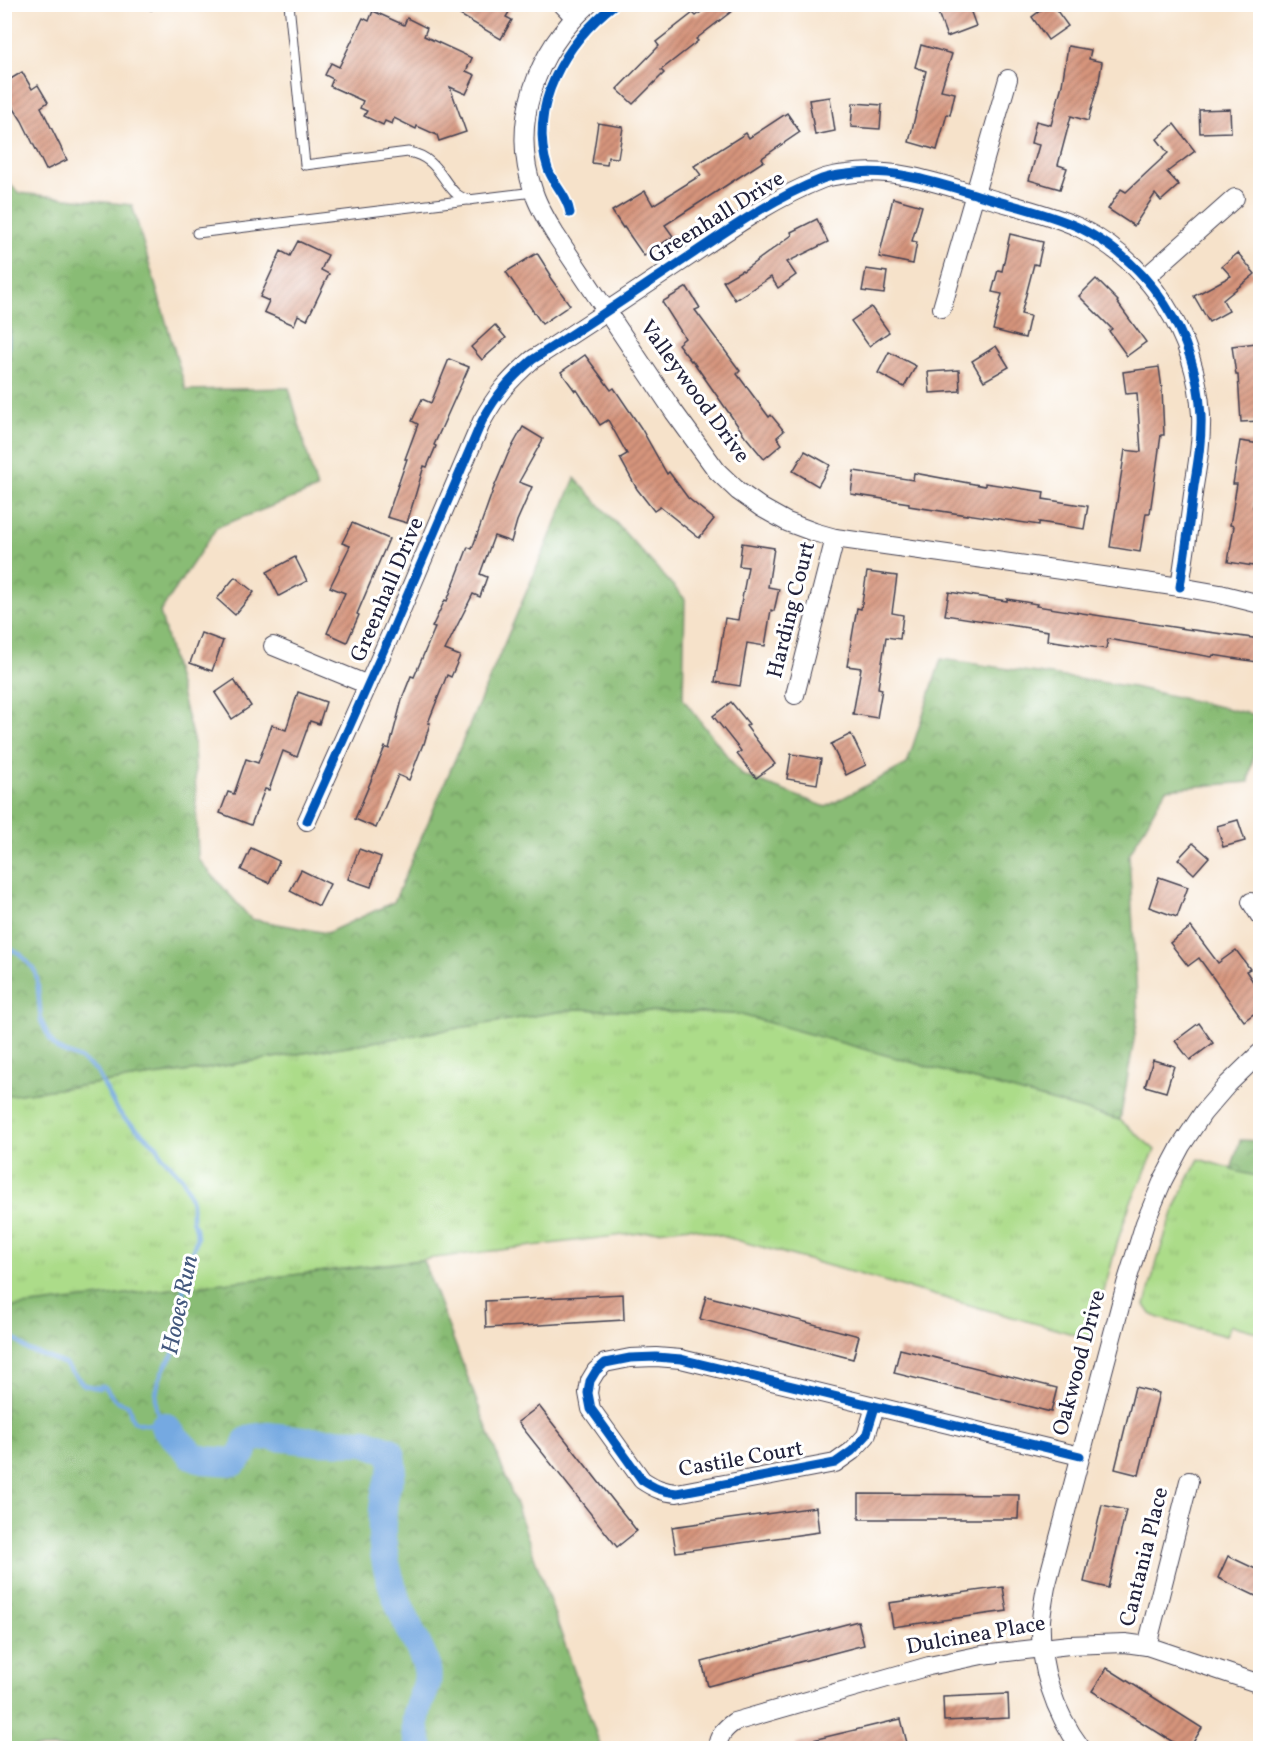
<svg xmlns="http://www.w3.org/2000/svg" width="1265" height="1753" viewBox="0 0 1265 1753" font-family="Vollkorn,serif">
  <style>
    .grass { fill: url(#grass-tufts); stroke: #677f62; stroke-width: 1.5 }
    .forest { fill: url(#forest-crowns); stroke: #566f58; stroke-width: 1.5 }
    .water { fill: url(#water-waves); stroke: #4b668e; stroke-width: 1.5 }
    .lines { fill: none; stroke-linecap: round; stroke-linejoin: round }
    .stream { stroke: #74a9e1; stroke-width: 4.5 }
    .river { stroke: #74a9e1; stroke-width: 28 }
    .building { fill: url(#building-hatch) }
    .lane-casing { stroke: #423f50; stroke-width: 11 }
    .street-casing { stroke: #423f50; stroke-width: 20 }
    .lane { stroke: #fff; stroke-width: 9 }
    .street { stroke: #fff; stroke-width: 18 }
    .cycleway-casing { stroke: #fff; stroke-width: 13 }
    .cycleway { stroke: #0057b8; stroke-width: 9 }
    .labels { text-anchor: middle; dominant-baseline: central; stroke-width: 6; stroke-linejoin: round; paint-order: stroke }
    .street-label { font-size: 22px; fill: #22223b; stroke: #fff }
    .water-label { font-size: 24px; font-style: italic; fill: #43587d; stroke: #fff }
  </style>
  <defs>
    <pattern id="grass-tufts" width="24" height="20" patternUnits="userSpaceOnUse" patternTransform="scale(1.5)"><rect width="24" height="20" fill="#acdc89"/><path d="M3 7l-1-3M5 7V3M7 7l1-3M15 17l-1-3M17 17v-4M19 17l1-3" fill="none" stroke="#94bc77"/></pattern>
    <pattern id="forest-crowns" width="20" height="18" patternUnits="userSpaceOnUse" patternTransform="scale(1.5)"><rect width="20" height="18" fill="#89bc75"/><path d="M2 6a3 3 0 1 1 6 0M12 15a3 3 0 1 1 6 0" fill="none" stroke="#709861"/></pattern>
    <pattern id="water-waves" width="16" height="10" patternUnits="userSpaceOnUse" patternTransform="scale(1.5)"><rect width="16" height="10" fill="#74a9e1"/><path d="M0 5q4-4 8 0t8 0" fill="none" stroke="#5f89b8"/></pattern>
    <pattern id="building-hatch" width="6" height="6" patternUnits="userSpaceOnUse" patternTransform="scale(1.5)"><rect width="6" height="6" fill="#d6947b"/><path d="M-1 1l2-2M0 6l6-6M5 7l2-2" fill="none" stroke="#ad7866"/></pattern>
  </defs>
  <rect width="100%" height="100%" fill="#fff"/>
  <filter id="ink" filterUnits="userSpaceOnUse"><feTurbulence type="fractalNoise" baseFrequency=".0167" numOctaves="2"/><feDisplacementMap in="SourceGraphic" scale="12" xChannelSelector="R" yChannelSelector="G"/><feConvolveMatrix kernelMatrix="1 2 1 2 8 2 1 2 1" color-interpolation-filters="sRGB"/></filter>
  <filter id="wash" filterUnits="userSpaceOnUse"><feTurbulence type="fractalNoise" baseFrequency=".008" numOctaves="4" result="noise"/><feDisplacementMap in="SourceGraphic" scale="24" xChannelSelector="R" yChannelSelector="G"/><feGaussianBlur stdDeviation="1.35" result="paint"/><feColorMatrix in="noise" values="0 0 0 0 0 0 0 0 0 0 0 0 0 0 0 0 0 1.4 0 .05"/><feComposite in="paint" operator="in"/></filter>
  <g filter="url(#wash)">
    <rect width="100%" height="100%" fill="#f6e2ca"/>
    <g class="grass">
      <path d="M576 1009 738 1014 1120 1120 1155 1150 1130 1204 1118 1240 1091 1339 690 1227 5 1310 4 1096 198 1070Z"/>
      <path d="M1199 1159 1260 1177V1333L1231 1325 1226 1336 1159 1318 1151 1314 1145 1305C1159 1253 1171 1207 1199 1159Z"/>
    </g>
    <g class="forest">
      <path d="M4 179 19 193 132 205 186 390 289 388 317 489 217 527 160 612 194 743 198 859 251 919 327 933 394 902 575 478 685 599 683 699 742 775 826 807 907 764 941 659 1133 687 1260 716 1249 782 1166 789 1129 855 1138 1017 1120 1120 738 1014 576 1009 198 1070 5 1096 4 367 8 366 10 327 4 294Z"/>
      <path d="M1240 1140 1260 1141V1177L1231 1170Z"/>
      <path d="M423 1260 517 1507 601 1748H5V1308Z"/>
    </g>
    <path class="water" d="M5 294C10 318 11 342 8 366L5 367Z"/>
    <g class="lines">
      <g class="stream">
        <path d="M4 552 6 559 4 565"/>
        <path d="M4 576V579"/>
        <path d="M4 943 10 949 19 953 34 969 37 978 41 1021 51 1041 57 1049 80 1059 96 1070 116 1108 124 1118 157 1146 162 1156 182 1178 187 1187 192 1203V1221L196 1228 197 1238 185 1275 178 1342C176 1351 172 1356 167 1363 156 1381 150 1408 164 1426"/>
        <path d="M4 1333 14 1338 26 1349 65 1364 84 1385 99 1388 101 1386 105 1387 115 1400 128 1405C130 1409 131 1417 133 1420 136 1425 157 1424 164 1426"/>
      </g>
      <path class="river" d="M164 1426 192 1455 204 1460 234 1462 243 1453 247 1441 253 1438 268 1436 312 1441 365 1442 390 1451C398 1469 388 1477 385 1494 383 1503 383 1513 382 1522 380 1558 394 1595 409 1627 415 1641 424 1655 427 1669 430 1685 422 1694 418 1708 414 1722 415 1735 420 1748"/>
    </g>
    <g id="blocks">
      <g class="building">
        <path d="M466 4H514L506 17 512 20 501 39 460 15Z"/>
        <path d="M711 4H741L696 39 698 41 661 70 664 73 633 104 617 89 659 46 656 42 693 13 696 16Z"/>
        <path d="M950 4H968L976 26 947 37 937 10Z"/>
        <path d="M1049 4H1052L1068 26 1048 40 1032 17Z"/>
        <path d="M373 11 404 25 407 18 427 28 424 36 472 58 466 71 475 75 466 94 450 87 466 132 439 141 437 135 417 126 416 129 394 118 392 124 385 121 383 125 364 116 367 111 360 108 363 101 330 86 333 79 325 75 331 63 339 67 363 18 369 21Z"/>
        <path d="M921 45 952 54 941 90 955 93 950 115 947 114 937 150 909 142 926 71 915 67Z"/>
        <path d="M1068 46 1091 50 1089 59 1102 62 1099 81 1088 121 1071 116 1058 165 1067 168 1060 189 1029 180 1039 145 1031 143 1036 121 1051 125 1062 85Z"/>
        <path d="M22 72 32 89 38 85 48 102 41 107 67 160 46 170 22 121 4 93V83Z"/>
        <path d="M830 97 835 131 815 135 809 100Z"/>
        <path d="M853 103 882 105 880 129 851 127Z"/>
        <path d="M1230 109 1231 132 1200 133 1199 110Z"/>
        <path d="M787 113 800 132 762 158 764 161 665 225 673 236 644 256 624 227 623 228 612 211 645 191 653 205 701 175 694 166 746 133 749 138Z"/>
        <path d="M598 123 623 127 618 158 608 157 607 165 592 163Z"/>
        <path d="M1174 124 1195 151 1167 172 1179 185 1161 201 1155 194 1134 226 1108 209 1121 189 1126 192 1168 153 1157 139Z"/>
        <path d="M893 198 922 206 912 241 917 242 913 264 879 257Z"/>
        <path d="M817 219 828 242 787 262 796 275 778 288 771 277 735 300 723 281 742 270 743 271 792 235 791 232Z"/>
        <path d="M1010 234 1043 242 1038 265 1034 264 1021 314 1030 316 1025 338 993 330 1002 294 992 292 998 270 1002 271Z"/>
        <path d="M298 241 328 255 321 270 329 274 307 320 298 315 294 325 264 312 269 301 260 297 281 251 290 256Z"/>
        <path d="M537 253 551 275 549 276 570 305 542 324 506 272Z"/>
        <path d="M1238 253 1255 274 1223 300 1229 311 1209 322 1194 296 1231 276 1222 266Z"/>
        <path d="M866 269 887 272 884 294 862 291Z"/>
        <path d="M1096 279 1118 301 1117 302 1146 342 1127 356 1109 331 1112 329 1079 296Z"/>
        <path d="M687 287 700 308 695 310 740 371 737 374 769 417 771 415 784 431 777 437 782 444 764 459 745 436 692 360 691 361 678 344 685 338 662 302Z"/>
        <path d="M871 307 889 332 869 346 851 321Z"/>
        <path d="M495 325 506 338 482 360 471 347Z"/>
        <path d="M1256 343 1260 378V421L1241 422 1238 375H1236L1232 346Z"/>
        <path d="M996 346 1009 367 984 381 972 361Z"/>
        <path d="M889 352 916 366 904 387 878 373Z"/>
        <path d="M585 355 611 390 614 388 641 428 667 474 669 472 688 498 714 519 699 538 660 507 654 511 637 489 620 458 627 454 608 420 600 425 577 390 575 391 561 372Z"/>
        <path d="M449 359 469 367 434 445 436 446 427 467 424 466 407 523 387 517 407 459H405L418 424 412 421 422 399 431 403Z"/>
        <path d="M1159 367 1162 389 1164 435H1161L1150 513H1146L1140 552 1110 547 1125 450 1141 452 1137 393 1126 394 1123 372Z"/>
        <path d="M959 370 960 391 930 393 928 372Z"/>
        <path d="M523 427 543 439 519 482 532 487 517 521 511 542 494 536 480 574 487 577 480 597 473 594 445 650 460 656 451 677 447 675 428 723H430L424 744H423L409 780 398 775 376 828 355 819 385 747 389 749 403 696 411 676 414 677 435 628 432 627 445 600 447 601 468 547 472 549 493 490 508 454Z"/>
        <path d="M1240 441 1260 444V458L1253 507 1260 508V567L1228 562 1234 526 1230 525 1237 484H1233Z"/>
        <path d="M805 451 830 465 818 486 793 471Z"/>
        <path d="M854 471 913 480 914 473 985 486V483L1044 492 1043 499 1088 506 1084 529 1039 522V525L967 514V515L909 506V503L851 494Z"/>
        <path d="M352 523 389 539 357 614 359 615 347 642 327 633 345 593 330 587 350 546 342 543Z"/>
        <path d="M742 543 774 548 768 587 779 589 774 611 771 610 765 646 747 643 740 686 715 682 725 618 738 620 748 567 739 566Z"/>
        <path d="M295 557 307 581 279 596 267 572Z"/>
        <path d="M867 572 897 576 892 613 903 615 900 639 886 637 878 688 882 689 877 718 853 714 861 668 847 666 857 608 861 609Z"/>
        <path d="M235 577 254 592 235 615 217 599Z"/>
        <path d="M949 592 1007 601V599L1037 604 1036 606 1186 629 1260 639 1257 662 1213 655 1212 657 1108 639 1106 649 1047 640 1048 631 945 615Z"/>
        <path d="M201 633 223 641 212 671 190 663Z"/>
        <path d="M234 680 251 706 232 719 215 693Z"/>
        <path d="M298 692 326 702 319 724 310 721 297 757 283 751 269 790 265 789 251 825 220 813 228 792 234 794 246 759 258 763 272 725 286 730Z"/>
        <path d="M731 702 749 724 746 726 775 764 756 778 737 754 741 751 713 716Z"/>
        <path d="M851 734 866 765 846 775 831 744Z"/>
        <path d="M791 754 821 759 817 784 787 779Z"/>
        <path d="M1238 820 1245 841 1223 847 1217 826Z"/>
        <path d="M1193 843 1209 857 1194 874 1178 859Z"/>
        <path d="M251 848 279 861 269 883 241 870Z"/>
        <path d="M359 849 381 857 371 887 348 879Z"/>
        <path d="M301 870 330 884 319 906 290 891Z"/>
        <path d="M1159 877 1188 887 1177 917 1149 907Z"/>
        <path d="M1191 927 1218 963 1236 950 1250 969 1246 971 1260 992V1009L1244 1021 1199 958 1188 966 1170 943Z"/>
        <path d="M1199 1023 1213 1043 1190 1060 1175 1041Z"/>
        <path d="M1153 1060 1174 1066 1166 1092 1145 1086Z"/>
        <path d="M623 1294 624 1320 486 1328 485 1301Z"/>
        <path d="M706 1296 859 1336 853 1359 700 1319Z"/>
        <path d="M900 1349 1057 1388 1051 1412 894 1373Z"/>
        <path d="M1135 1387 1159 1393 1139 1475 1115 1469Z"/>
        <path d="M539 1406 637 1531 617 1547 518 1422Z"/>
        <path d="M859 1494 1019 1495 1018 1519H859Z"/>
        <path d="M1102 1505 1126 1510 1108 1588 1084 1582Z"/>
        <path d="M816 1507 819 1532 676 1552 672 1527Z"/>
        <path d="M1228 1556 1260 1571V1598L1218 1578Z"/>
        <path d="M1003 1587 1007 1611 893 1627 889 1603Z"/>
        <path d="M858 1621 864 1645 708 1686 702 1662Z"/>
        <path d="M1107 1668 1202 1728 1189 1749H1184L1092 1691Z"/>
        <path d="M1008 1694 1009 1718 944 1721 943 1697Z"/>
        <path d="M901 1719 907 1743 882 1749H796V1744Z"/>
      </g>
    </g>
  </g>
  <g filter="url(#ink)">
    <use href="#blocks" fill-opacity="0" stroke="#423f50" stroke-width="1.5"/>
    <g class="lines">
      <g class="lane-casing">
        <g id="lane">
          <path d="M289 4 305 165 408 152C445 158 442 195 470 200"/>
          <path d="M556 4 572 21"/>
          <path d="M151 5 155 4"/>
          <path d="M197 233 534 192"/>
        </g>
      </g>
      <g class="street-casing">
        <g id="street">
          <path d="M589 4C536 51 509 124 534 193 539 208 547 221 555 234L674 412 717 471 738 491 762 508 787 522 814 532 835 538 1180 587 1220 594 1260 604"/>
          <path d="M1145 278 1235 198"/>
          <path d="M942 308 1008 79"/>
          <path d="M273 646 368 685"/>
          <path d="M795 695 835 538"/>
          <path d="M307 821 393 629 482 421C497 394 508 381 532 360 587 325 640 289 694 253 734 226 776 197 822 179 830 176 838 175 847 174 894 167 937 183 981 196 1013 206 1048 213 1078 227 1151 263 1196 335 1201 415 1202 438 1198 462 1194 486 1190 519 1185 553 1180 587"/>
          <path d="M1251 902 1260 916"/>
          <path d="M875 1407 866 1436 852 1451 835 1463 677 1493C663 1492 654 1488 642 1480L591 1409 588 1393 590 1381 596 1371 605 1363 630 1358 656 1357 681 1359 1080 1456"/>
          <path d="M1147 1646 1189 1481"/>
          <path d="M717 1748C718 1736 724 1729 734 1722L929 1666 982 1655 1069 1645 1125 1643 1147 1646 1260 1684"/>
          <path d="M1081 1748C1054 1712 1039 1666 1041 1620 1042 1609 1044 1598 1046 1587L1126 1284 1145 1223 1163 1180 1181 1146 1203 1113 1228 1084 1260 1053"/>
        </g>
      </g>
      <use href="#lane" class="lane"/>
      <use href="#street" class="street"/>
      <g class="cycleway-casing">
        <g id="cycleway">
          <path d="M570 213C567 195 554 186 548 169 527 105 566 42 615 4"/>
          <path d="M307 821 393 629 482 421C497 394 508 381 532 360 587 325 640 289 694 253 734 226 776 197 822 179 830 176 838 175 847 174 894 167 937 183 981 196 1013 206 1048 213 1078 227 1151 263 1196 335 1201 415 1202 438 1198 462 1194 486 1190 519 1185 553 1180 587"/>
          <path d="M875 1407 866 1436 852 1451 835 1463 677 1493C663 1492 654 1488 642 1480L591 1409 588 1393 590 1381 596 1371 605 1363 630 1358 656 1357 681 1359 1080 1456"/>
        </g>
      </g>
      <use href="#cycleway" class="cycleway"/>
    </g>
  </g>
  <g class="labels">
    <g class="street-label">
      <text transform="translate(717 218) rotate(-32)">Greenhall Drive</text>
      <text transform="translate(694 392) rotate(54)">Valleywood Drive</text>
      <text transform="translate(388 590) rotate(-67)">Greenhall Drive</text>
      <text transform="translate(792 610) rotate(-76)">Harding Court</text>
      <text transform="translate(1080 1363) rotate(-75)">Oakwood Drive</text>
      <text transform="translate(741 1460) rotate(-10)">Castile Court</text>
      <text transform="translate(1145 1557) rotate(-76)">Cantania Place</text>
      <text transform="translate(976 1636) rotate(-10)">Dulcinea Place</text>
    </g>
    <g class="water-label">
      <text transform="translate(181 1305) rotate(-78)">Hooes Run</text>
    </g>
  </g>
  <rect width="1265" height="1753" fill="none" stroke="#fff" stroke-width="24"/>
</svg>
